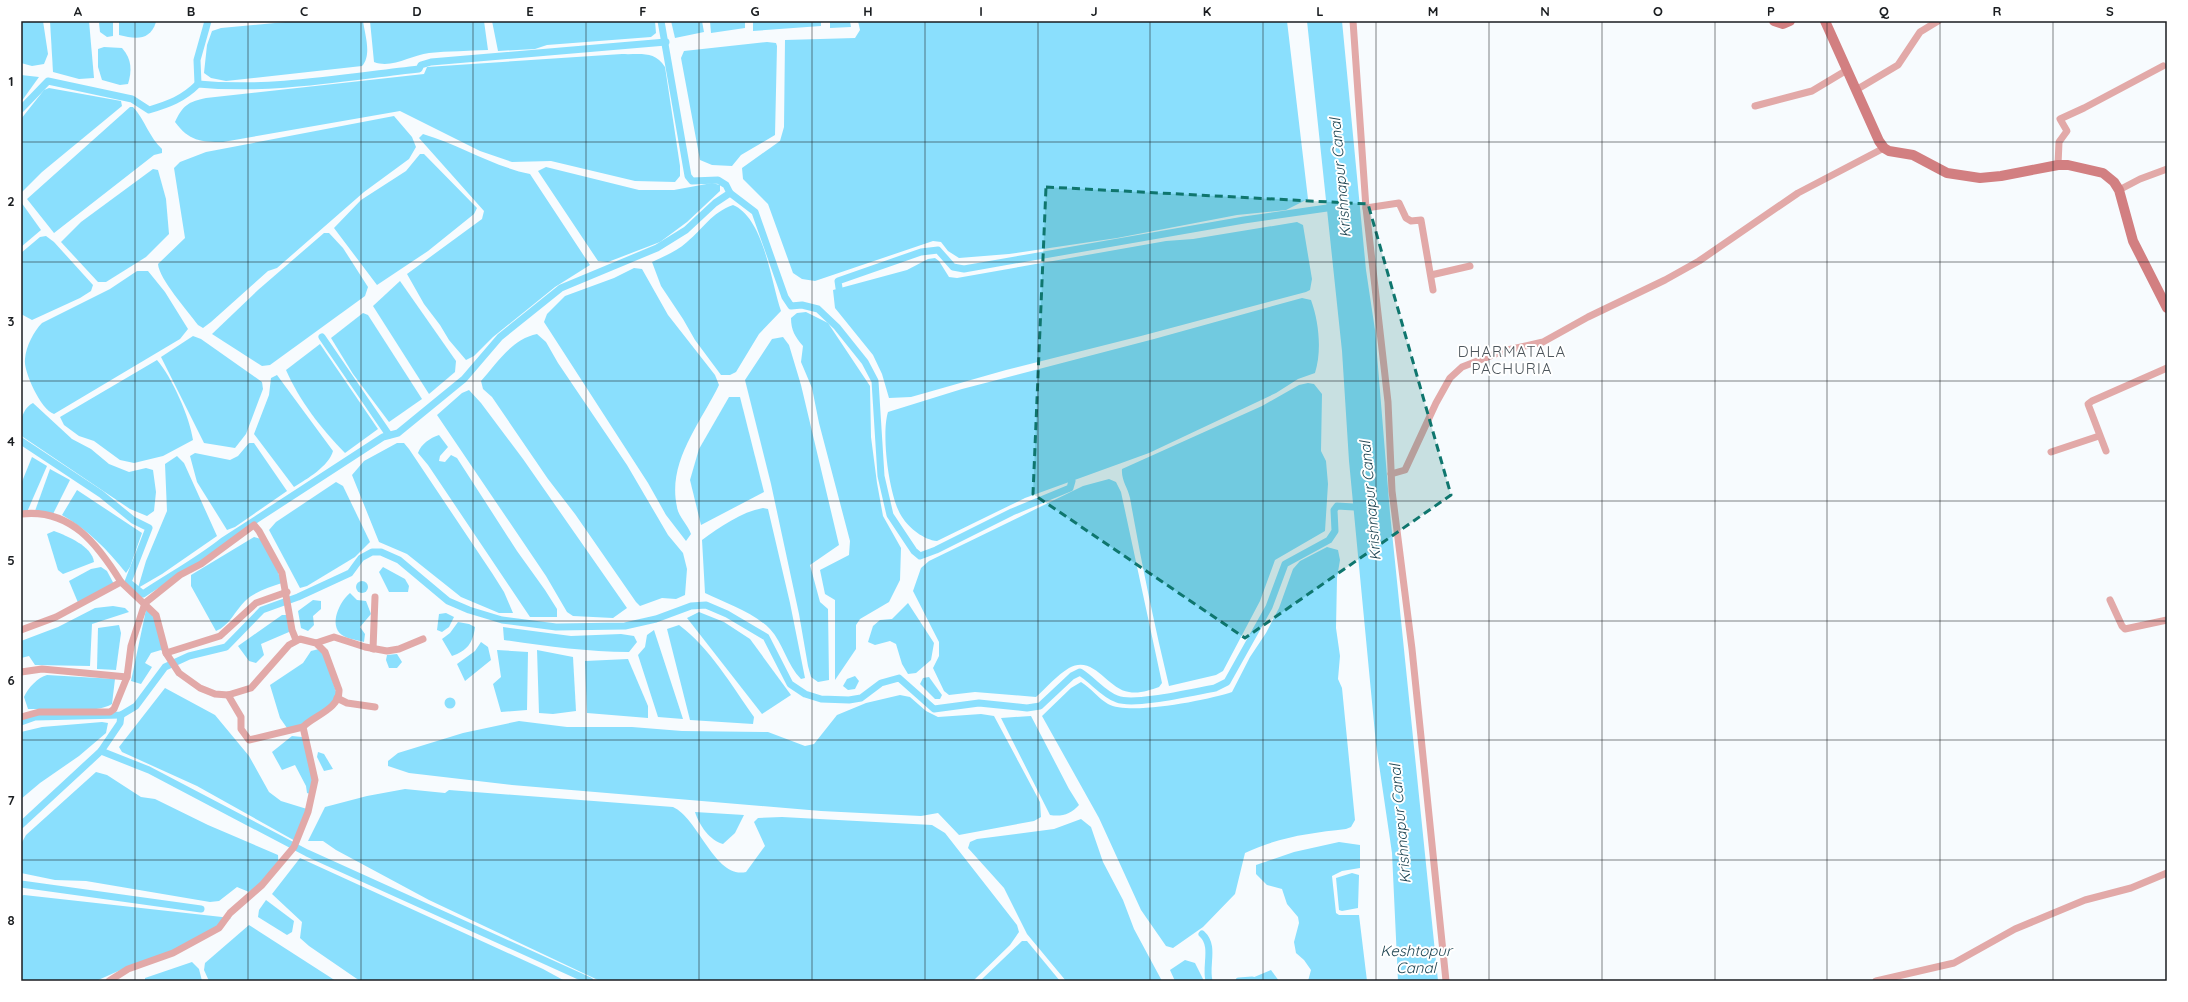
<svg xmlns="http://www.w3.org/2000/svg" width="2188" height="1002" viewBox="0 0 2188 1002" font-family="Quicksand,sans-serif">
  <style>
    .water { fill: #8adffd }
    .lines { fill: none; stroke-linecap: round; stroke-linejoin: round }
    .canal { stroke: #8adffd; stroke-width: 7 }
    .street { stroke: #e2a9a8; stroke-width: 7 }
    .secondary { stroke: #d27f81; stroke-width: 10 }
    .marked { fill: #0f766e; fill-opacity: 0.2; stroke: #0f766e; stroke-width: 3; stroke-dasharray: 8 5; stroke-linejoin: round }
    .grid { fill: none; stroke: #1a1d20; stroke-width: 1; stroke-opacity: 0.55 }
    .labels { text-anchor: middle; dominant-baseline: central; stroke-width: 4; stroke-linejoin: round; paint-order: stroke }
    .water-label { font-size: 15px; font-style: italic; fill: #214754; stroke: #fff }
    .neighbourhood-label { font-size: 15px; letter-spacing: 1px; fill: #4d565c; stroke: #fff }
    .neatline { fill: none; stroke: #1a1d20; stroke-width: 1.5 }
    .grid-label { font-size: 13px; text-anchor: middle; font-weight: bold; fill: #1a1d20 }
  </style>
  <rect width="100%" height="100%" fill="#f7fbfe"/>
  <g class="water">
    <path d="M21 21H43L48 54 44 64 32 66 21 63Z"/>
    <path d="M50 21H89L94 78 79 79 53 72Z"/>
    <path d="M101 21H113V36L107 37 100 32 99 23Z"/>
    <path d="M119 21H156V22C150 41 136 39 119 35Z"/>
    <path d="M296 21H363C365 35 372 55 362 66L226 81 211 78 204 73 207 45 212 31 221 28Z"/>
    <path d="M370 21H484L488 50C469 51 448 51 429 53 411 55 392 69 374 62Z"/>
    <path d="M492 21H655L656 33 651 37 547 45 535 49 498 51Z"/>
    <path d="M671 21H702L704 32 675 38Z"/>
    <path d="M710 21H745V28L711 33Z"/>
    <path d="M753 21H821V26L753 31Z"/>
    <path d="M830 21H850L851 27 830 28Z"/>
    <path d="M858 21H1287L1308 199 1286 210 1237 215 1117 238 1009 254 959 258 948 251 941 242 933 241 815 281 802 279 793 273 768 204 743 179 742 168 780 141 784 127 785 40 855 38 860 30Z"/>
    <path d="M1307 21H1342L1366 270 1375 330 1390 513 1438 981H1398L1392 853 1376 744 1349 461 1342 351Z"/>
    <path d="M767 42 776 43 777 46 775 135 741 155 732 166 712 165 700 160 681 58 684 51Z"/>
    <path d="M104 47 122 48C132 59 132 71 128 84L120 85 102 80 98 67V49Z"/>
    <path d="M622 54C640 55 654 50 665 67L680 166V176L675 182 635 181 551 161 512 162 480 151 400 111 223 142C201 142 189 141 175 122 183 105 188 102 206 98L424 74 427 67Z"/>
    <path d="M21 75 39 77 21 102Z"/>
    <path d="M49 88 110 99 121 101 122 106 42 172 22 192 21 119 44 90Z"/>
    <path d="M130 107H133C145 120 149 137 162 149V153L154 155 54 233 27 199Z"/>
    <path d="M394 116 412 137 416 147 409 159 364 192 277 268 268 271 211 322 203 328 198 325C188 311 159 279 158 264L185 238 174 168 180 162 206 152Z"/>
    <path d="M423 134C460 145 492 166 530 174L590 265 555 287 493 337 474 356 466 360 449 340 440 325 424 304 407 274 482 219 484 211 419 138Z"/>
    <path d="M420 154H424L477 208 474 214 428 251 377 285 334 228 361 200 406 171Z"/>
    <path d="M546 167 639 190H674L712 183 720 185V191L687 222 660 242 608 262 598 261 538 171Z"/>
    <path d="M153 169 158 170 166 199 169 234 146 257 106 282H98L61 242 81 222Z"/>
    <path d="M21 202 41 230 21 247Z"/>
    <path d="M733 205C764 218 771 282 781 311L759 334 736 372 730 375H721L695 340 683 319 661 286 652 262C665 256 677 251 687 242 704 228 711 213 733 205Z"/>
    <path d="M1297 222 1303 225 1312 279 1310 290 1306 292 1141 336 1006 370 911 397 889 398 882 374 873 355 835 308 833 290 907 270 928 259 935 258 939 261 949 277 957 278 1166 241 1193 239Z"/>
    <path d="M324 233H329L343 248 368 287 365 296 270 365 262 366 212 334 258 290Z"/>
    <path d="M46 236 54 242 93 285 91 291 80 298 32 320 21 314V253L40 237Z"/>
    <path d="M634 268 642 269 668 315 715 375 719 385C700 424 667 462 677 507 678 516 688 525 691 534L686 541 666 515 648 483 544 322 547 314 565 296 614 278Z"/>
    <path d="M137 271H148L165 292 188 329 180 339 54 414C41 410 23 371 25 359 26 346 34 331 42 323L110 289Z"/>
    <path d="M400 281 456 361 455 372 429 394 373 306Z"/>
    <path d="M1302 298 1311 300C1319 322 1322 351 1315 373L1298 379 1276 393 1149 453 1025 498 937 541C924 540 909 528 902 517 889 498 881 434 888 412L962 389 1154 339Z"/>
    <path d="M806 312 828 323 870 386 871 437 877 483 883 516 901 548 900 580 889 602 860 619 856 625V649L835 680V600L825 594 820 570 849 555 850 541 819 423 812 388 801 362 803 346C795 337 791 330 791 318L797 313Z"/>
    <path d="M363 313 368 315 422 399 389 422 353 374 331 338Z"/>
    <path d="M537 334 546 342 558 363 627 465 668 535 683 553 687 569 685 595 676 599 662 598 640 606 636 602 575 514 548 479 492 397 483 389 481 381C497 363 512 339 537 334Z"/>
    <path d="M193 336 201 339 262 382 263 389 246 434 235 448 204 443 161 357Z"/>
    <path d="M783 337 789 345 801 385 839 545 810 565 820 602 828 609 829 680 818 682 811 677 808 666 799 614 771 484 745 380 772 339Z"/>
    <path d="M320 344 378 429 345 453C322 430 299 400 286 370Z"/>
    <path d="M157 360C172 377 190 418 193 440L163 456 134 463 120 460 94 441 79 436 64 425 60 417Z"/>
    <path d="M277 375 333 451C329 466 307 479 294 487L254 434 269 395 271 378Z"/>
    <path d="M1308 383 1314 384 1322 394 1321 451 1326 461 1328 484 1325 531 1275 560 1260 601 1223 671 1216 675 1169 686C1154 624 1141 561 1130 498 1128 488 1121 480 1122 469L1262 406 1299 385Z"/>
    <path d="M469 390 481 403 523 459 627 608 613 618 573 616 567 612 546 576 437 415 462 393Z"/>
    <path d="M729 397H740L764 492 701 525 690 480 699 449Z"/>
    <path d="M33 403 72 439 91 449 109 464 129 472 146 468 153 470 156 492 154 511 147 516 130 509 23 437C16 428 23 407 33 403Z"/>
    <path d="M439 435 448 447 440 456 439 461 445 462 451 455 457 458 517 551 545 590 557 609V617H530L428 465 418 453C421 444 430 438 439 435Z"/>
    <path d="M249 443H254L287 491 235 527 227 530 197 482 190 456 195 453 230 460 238 456Z"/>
    <path d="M397 443H404L409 449 492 573 504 592 513 613H499L461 597 407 554 379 542 352 475 364 461Z"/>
    <path d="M177 456 184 463 217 536 162 574 138 588 146 561 167 511 165 464Z"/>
    <path d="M32 457 47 466 27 512H21V484Z"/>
    <path d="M50 469 70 480 53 514 35 511Z"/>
    <path d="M1109 479 1116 482 1121 492 1162 683 1159 687C1150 690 1139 694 1129 692 1107 689 1094 654 1069 668 1057 675 1046 688 1036 697L975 692 949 695 944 691 933 668 939 656V642L913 591 921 568 929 561 1083 486Z"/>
    <path d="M336 482 343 486 370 542 355 557 307 586 300 588 269 530 276 522Z"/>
    <path d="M77 490 142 533 130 567 126 573C107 549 88 530 62 515Z"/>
    <path d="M763 508 768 509 790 603 805 678 801 679C787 665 783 643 770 629 753 612 725 603 705 593L702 540C720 527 741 512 763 508Z"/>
    <path d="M54 531C67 536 92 546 94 562L63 574 58 570 47 534Z"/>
    <path d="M254 537 261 539 276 567 282 583C270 587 254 592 245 601 235 611 229 626 216 631L191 586V575Z"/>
    <path d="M1327 547 1338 550 1340 560 1337 578 1336 628 1340 656 1338 679 1342 688 1355 820 1351 827 1346 829C1310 833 1279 837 1245 853L1235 894 1203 927 1173 948 1166 946 1141 910 1099 818 1042 716 1071 688 1081 682C1091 688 1098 698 1108 704 1129 716 1208 700 1232 692L1250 657 1266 633 1279 608 1293 569 1300 561Z"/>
    <path d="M101 567 107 571 116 588 79 605 69 581 91 569Z"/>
    <path d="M383 567 405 579 409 586 408 592H389L379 572Z"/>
    <circle cx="362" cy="587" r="6"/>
    <path d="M350 593 357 600 366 601 371 614 360 627 365 634 364 642C358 640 347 639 342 635 328 625 340 601 350 593Z"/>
    <path d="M313 600 321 601V609L313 616 314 625 308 631 301 628 298 611Z"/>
    <path d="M908 603 934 643 931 660 916 673 908 674 902 664 896 644 890 641 875 645 868 642 873 626 880 620 892 619Z"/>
    <path d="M113 606 125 608 129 612 92 624 90 666 35 665 29 656 21 658V641L58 627 95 608Z"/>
    <path d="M146 610 154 614 165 653 161 650 151 653 145 663 152 667 141 684 131 681Z"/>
    <path d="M699 612 724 622 750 639 791 695 762 714 687 618Z"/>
    <path d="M446 613 454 617 449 627 442 632 437 630 439 614Z"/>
    <path d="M282 615H289L293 627 289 632 261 644 264 655 256 663 249 661 238 646Z"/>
    <path d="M458 622 469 624 475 627C473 643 467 651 452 656L442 639 450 633Z"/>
    <path d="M119 625 121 633 116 670 97 669 98 628Z"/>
    <path d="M679 625C710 648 732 686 754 717L753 724 690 720 667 629Z"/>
    <path d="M503 627 571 636 621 634 634 636 637 642 629 652C587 652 546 646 504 640Z"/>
    <path d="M654 630 683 719 658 717 638 655 645 647 647 635Z"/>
    <path d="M481 642 488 647 491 660 465 681 457 664 475 651Z"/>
    <path d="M319 649 324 654 339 701 298 728H287L280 718 270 685 303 663 311 651Z"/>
    <path d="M497 650 528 652 527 710 501 712 493 684 501 677Z"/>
    <path d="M537 650 573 657 576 711 553 714 539 713Z"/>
    <path d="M397 654 402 662 397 668H389L386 660 387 655Z"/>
    <path d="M628 659 648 706V718L587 713 585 661Z"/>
    <path d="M47 675 115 679 112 704C94 715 51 708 28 709L24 697C28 688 38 677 47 675Z"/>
    <path d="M855 676 859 681 855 689 848 690 843 686 847 679Z"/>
    <path d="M929 677 942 695 940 699H935L920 684 923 678Z"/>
    <path d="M165 688 215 715 249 756 269 792 281 801 307 809 297 842 197 786 122 752 119 747Z"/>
    <path d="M900 695 910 697 926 711 938 717 981 714 994 716 1040 802 1041 817 1034 821 959 835 938 813 921 816 821 811 512 785 409 773 388 766V761L398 753 463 733 519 721 567 727H632L682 731 768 732 805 746 814 744 837 715 866 703Z"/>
    <circle cx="450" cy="703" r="5.5"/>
    <path d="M1031 716 1069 789 1079 805C1071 814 1062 817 1050 815L1001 718Z"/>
    <path d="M102 722 108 723 106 733 79 756 40 783 21 799V732L42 727Z"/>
    <path d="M292 736 302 737 317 782 310 794 307 793 306 786 295 765 282 770 272 752Z"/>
    <path d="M318 752 324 754 333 769 324 771 317 757Z"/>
    <path d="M96 772 107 775 141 797 155 799 208 825 278 855C280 875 264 882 249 892L237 887 219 901 210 902 86 881 55 880 21 873V844L26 835Z"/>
    <path d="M405 789 445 793 449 790 673 807C699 819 715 879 746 872L765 846 754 822 758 818 782 817 932 825 945 833 1017 925 1019 932 1010 945 973 981H600L429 900 336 850 323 841H308L325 807 367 796Z"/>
    <path d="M695 812 744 815 735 833 723 844C710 841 699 825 695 812Z"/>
    <path d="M1081 819 1091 827 1103 862 1123 900 1134 929 1162 981H1066L1027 934 1004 888 968 848 970 842 977 839 1054 829Z"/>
    <path d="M1339 842 1360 845V868L1342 871 1332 876 1336 913 1339 915H1359L1367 981H1308L1311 970 1304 960 1296 953 1294 942 1299 923 1298 917 1287 904 1282 889 1267 885 1256 874V865L1294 852Z"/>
    <path d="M300 858 543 969 565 981H360L309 946 300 938 302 922 272 894Z"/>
    <path d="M1352 873 1359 875 1358 908 1342 911 1339 910 1336 878Z"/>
    <path d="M24 895 231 918 190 947 125 968 96 981 21 980V896Z"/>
    <path d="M266 900 294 921 292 932 287 935 258 917 259 910Z"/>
    <path d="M249 925 336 981H209L204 970 205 963Z"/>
    <path d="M1022 941H1027L1060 981H980Z"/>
    <path d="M1185 960 1195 963 1204 981H1175L1170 970Z"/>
    <path d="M192 962 199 969 202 981H145V978Z"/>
    <path d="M1271 970 1279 981H1252V978Z"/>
  </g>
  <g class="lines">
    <g class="canal">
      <path d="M661 21 688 176 692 181 718 180 726 185 730 193 755 212 785 297 791 306 802 305 818 309 837 327 865 362 875 381 881 476 890 515 914 551 920 556 936 550 1012 512 1070 488 1072 481"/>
      <path d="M198 84 197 60 208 21"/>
      <path d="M21 109 48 81 132 99 149 110C169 104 183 99 198 84 271 91 346 77 419 69L421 65 431 62 666 42"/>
      <path d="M839 288 838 281 921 252 938 250 953 267 964 269 1244 220 1327 208"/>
      <path d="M322 337 389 435"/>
      <path d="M21 441 101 494 133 520 149 528 128 582 143 594C170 576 198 561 223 541L383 437 398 433 464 379 500 337 561 288 657 248 686 230 715 203 730 193"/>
      <path d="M21 722 35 717 121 715 136 706 165 667 189 656 226 647 262 610 298 597 350 573 361 558 372 552H381L399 560 448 601 469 610 502 620 556 627 625 626 656 619 691 606 706 605 727 614 766 637 790 684 805 694 821 699 849 700 861 698 881 683 899 678 934 709 979 703 1027 708 1040 706 1072 676 1080 672C1093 680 1103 694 1117 699 1134 706 1193 692 1215 688L1227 682 1269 607 1285 564 1329 540 1335 531 1334 510 1337 506 1354 507"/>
      <path d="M101 751 149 770 307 853 590 981"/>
      <path d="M21 825 101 751 120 723 121 715"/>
      <path d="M21 884 201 909"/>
      <path d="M1202 934C1215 946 1205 965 1209 981"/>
      <path d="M1239 981 1252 980"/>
    </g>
    <g class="street">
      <path d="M1353 21 1366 208 1388 402 1392 491 1412 649 1446 981"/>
      <path d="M1856 90 1898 65 1920 32 1938 21"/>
      <path d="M1755 106 1812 91 1847 70"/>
      <path d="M2058 165 2059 142 2067 131 2060 119 2084 108 2163 66"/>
      <path d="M2119 190 2140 179 2167 169"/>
      <path d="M1366 208 1399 203 1406 218 1411 221 1421 220 1433 290"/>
      <path d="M1431 275 1470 266"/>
      <path d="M2106 451 2088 404 2092 401 2167 368"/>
      <path d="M2051 452 2099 436"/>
      <path d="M1391 474 1405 470 1436 403 1450 378 1462 367 1503 351 1543 342 1588 317 1665 280 1699 261 1798 193 1884 148"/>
      <path d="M21 514C71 508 98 545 121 582"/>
      <path d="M2110 600 2122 626 2125 629 2167 620"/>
      <path d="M21 630 56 617 121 582 156 615 166 653 179 673 200 688 215 694 228 695 251 688 289 645 300 639 316 643 325 652 339 690C340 709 313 716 303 727L315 780 308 812 294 847 262 885 230 913 219 928 173 953 128 969 109 981"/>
      <path d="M316 643 334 637 365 647 387 651 399 649 423 639"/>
      <path d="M373 649 375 597"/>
      <path d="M166 653 220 636 256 603 287 592"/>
      <path d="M21 672 42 669 127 677"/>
      <path d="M228 695 241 717V729L249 740 303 727"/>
      <path d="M337 698 347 703 375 707"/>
      <path d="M21 717 39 712H110L114 709 127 677 131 646 145 603 180 575 201 564 254 525 259 531 282 573 292 630 296 640"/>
      <path d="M1876 981 1954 963 2015 929 2085 900 2131 888 2167 873"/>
    </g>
    <g class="secondary">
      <path d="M1774 21 1783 24 1790 21"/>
      <path d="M1825 21 1879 141 1884 148 1889 151 1913 155 1947 173 1980 178 2001 176 2058 165H2068L2103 173 2114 182 2119 190 2133 241 2167 308"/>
    </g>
  </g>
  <path class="marked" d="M1046 187 1368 204 1451 495 1245 638 1033 494Z"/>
  <path class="grid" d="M135 21V981M248 21V981M361 21V981M473 21V981M586 21V981M699 21V981M812 21V981M925 21V981M1038 21V981M1150 21V981M1263 21V981M1376 21V981M1489 21V981M1602 21V981M1715 21V981M1827 21V981M1940 21V981M2053 21V981M21 142H2167M21 262H2167M21 381H2167M21 501H2167M21 621H2167M21 740H2167M21 860H2167"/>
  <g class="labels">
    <g class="water-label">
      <text transform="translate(1340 178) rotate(-95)">Krishnapur Canal</text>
      <text transform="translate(1370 501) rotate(-95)">Krishnapur Canal</text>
      <text transform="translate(1400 824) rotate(-95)">Krishnapur Canal</text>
      <text x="1416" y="950">Keshtopur<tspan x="1416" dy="17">Canal</tspan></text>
    </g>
    <g class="neighbourhood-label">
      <text x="1512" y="351">DHARMATALA<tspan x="1512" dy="17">PACHURIA</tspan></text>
    </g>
  </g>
  <rect width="2188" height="1002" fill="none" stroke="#ffffff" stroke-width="44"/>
  <rect x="22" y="22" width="2144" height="958" class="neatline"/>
  <g class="grid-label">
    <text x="78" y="16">A</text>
    <text x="191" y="16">B</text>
    <text x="304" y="16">C</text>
    <text x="417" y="16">D</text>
    <text x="530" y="16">E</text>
    <text x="643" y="16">F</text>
    <text x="755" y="16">G</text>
    <text x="868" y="16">H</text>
    <text x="981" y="16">I</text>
    <text x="1094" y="16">J</text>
    <text x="1207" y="16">K</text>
    <text x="1320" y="16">L</text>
    <text x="1433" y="16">M</text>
    <text x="1545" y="16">N</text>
    <text x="1658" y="16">O</text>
    <text x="1771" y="16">P</text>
    <text x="1884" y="16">Q</text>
    <text x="1997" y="16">R</text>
    <text x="2110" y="16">S</text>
    <text x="11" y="86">1</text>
    <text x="11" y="206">2</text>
    <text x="11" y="326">3</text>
    <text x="11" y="446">4</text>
    <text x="11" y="565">5</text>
    <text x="11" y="685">6</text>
    <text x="11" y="805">7</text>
    <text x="11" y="925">8</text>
  </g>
</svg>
